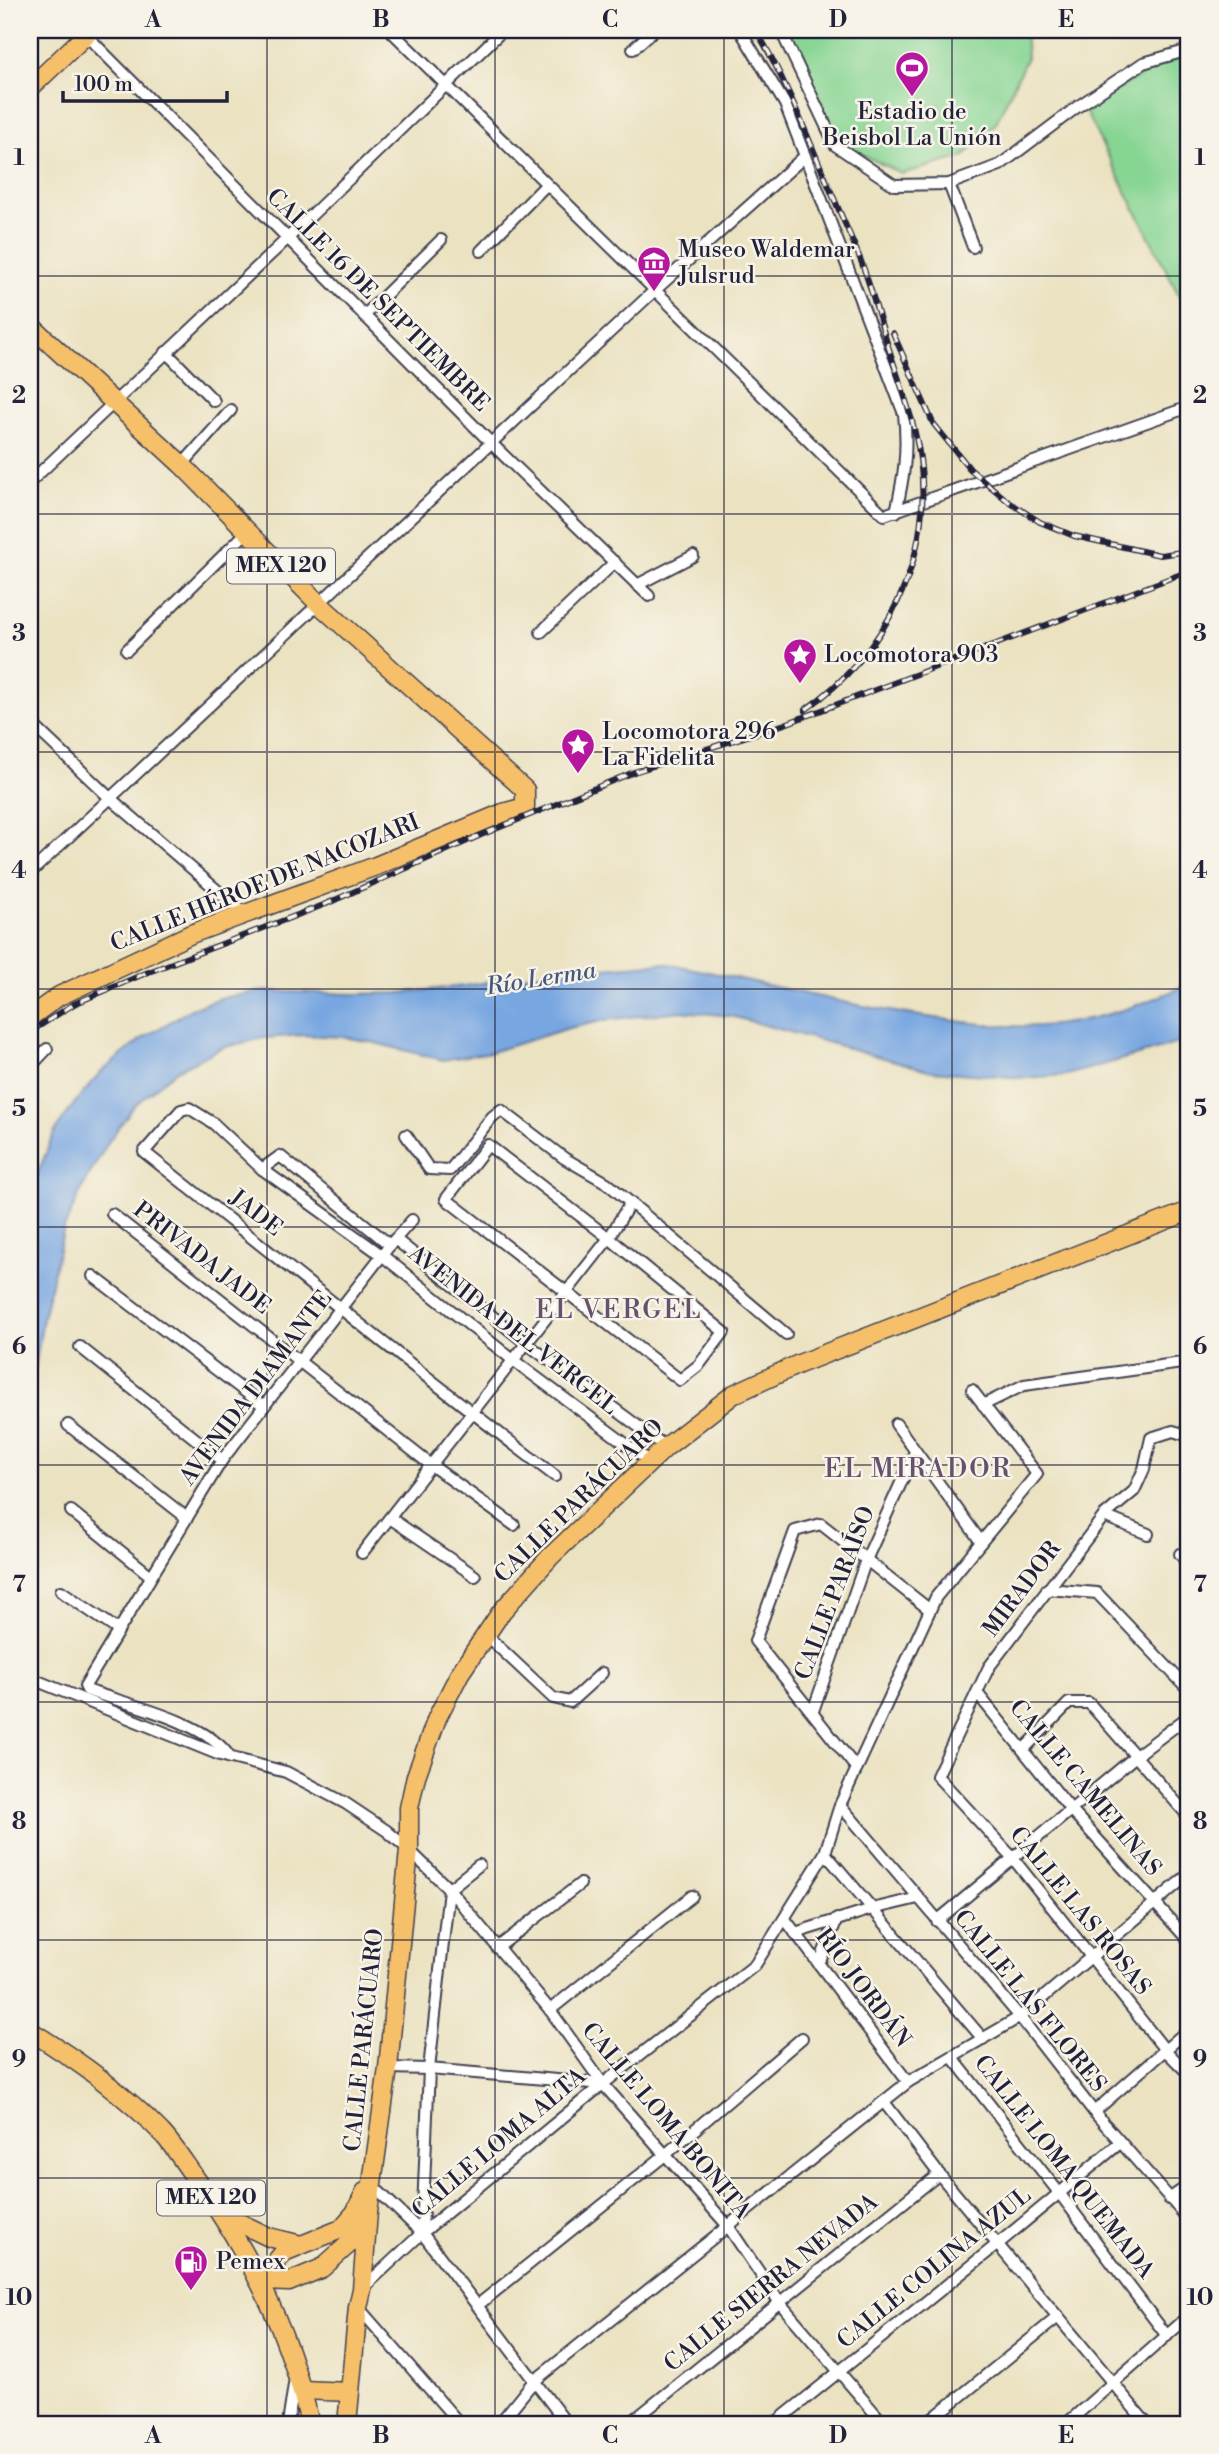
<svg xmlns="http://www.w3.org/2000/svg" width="1219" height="2454" viewBox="0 0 1219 2454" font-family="'Libre Bodoni',serif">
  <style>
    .green { fill: #87d593; stroke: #547c67; stroke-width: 2 }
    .water { fill: #77a6e1; stroke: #4c648e; stroke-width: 2 }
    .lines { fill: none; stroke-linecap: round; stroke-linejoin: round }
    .minor-casing { stroke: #403f4f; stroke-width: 14 }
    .primary-casing { stroke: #403f4f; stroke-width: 21 }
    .minor { stroke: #fff; stroke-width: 10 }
    .primary { stroke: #f6c06b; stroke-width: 18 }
    .rail-casing { stroke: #22223b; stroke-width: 6 }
    .rail { stroke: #f7f3e8; stroke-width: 3.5; stroke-dasharray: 10; stroke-linecap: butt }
    .grid { fill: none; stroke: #22223b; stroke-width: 2; stroke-opacity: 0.55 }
    .labels { text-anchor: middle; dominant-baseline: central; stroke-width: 5; stroke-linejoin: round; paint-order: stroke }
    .shield { fill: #f7f3e8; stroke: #62616f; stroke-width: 2 }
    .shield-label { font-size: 21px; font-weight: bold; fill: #22223b }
    .poi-label { font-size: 23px; fill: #22223b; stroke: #f7f3e8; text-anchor: start }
    .street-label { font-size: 23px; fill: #22223b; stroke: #f7f3e8 }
    .water-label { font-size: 24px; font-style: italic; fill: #44577d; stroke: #f7f3e8 }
    .quarter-label { font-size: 26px; letter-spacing: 2px; fill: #65536d; stroke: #f7f3e8 }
    .neatline { fill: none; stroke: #22223b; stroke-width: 2.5 }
    .grid-label { font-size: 23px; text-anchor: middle; font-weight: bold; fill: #22223b }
  </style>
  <rect width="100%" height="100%" fill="#f7f3e8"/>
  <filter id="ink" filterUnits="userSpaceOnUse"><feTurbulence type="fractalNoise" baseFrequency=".0143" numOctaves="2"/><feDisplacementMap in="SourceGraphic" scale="14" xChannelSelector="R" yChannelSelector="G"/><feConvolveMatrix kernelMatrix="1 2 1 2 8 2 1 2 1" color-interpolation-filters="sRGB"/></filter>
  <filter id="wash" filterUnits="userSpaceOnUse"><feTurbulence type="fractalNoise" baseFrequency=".00686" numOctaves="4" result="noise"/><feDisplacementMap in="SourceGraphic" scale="28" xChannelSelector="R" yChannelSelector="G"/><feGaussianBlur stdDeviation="1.57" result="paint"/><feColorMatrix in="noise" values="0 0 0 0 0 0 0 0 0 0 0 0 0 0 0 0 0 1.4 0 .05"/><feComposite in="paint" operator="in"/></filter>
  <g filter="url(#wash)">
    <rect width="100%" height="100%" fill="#ebe2c1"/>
    <g class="green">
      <path d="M786 30H1025L1027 57 996 123 963 157 902 174 840 144 805 74Z"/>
      <path d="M1189 53V315L1084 109 1155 67Z"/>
    </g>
    <path class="water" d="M664 963C755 980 844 1006 935 1018 971 1023 1006 1028 1041 1026 1092 1023 1143 1005 1189 984V1038L1166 1047 1067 1075 1025 1078 931 1071 731 1016 681 1011 607 1020 569 1028 491 1052 443 1060 371 1042 343 1037 304 1035 264 1038 221 1048 177 1070 135 1105 109 1141 85 1182 64 1228 43 1318 34 1375 30 1463V1192L55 1131 73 1105 100 1073 140 1040 191 1009 220 998 263 991 354 994 399 993 465 986 532 974Z"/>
  </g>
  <g filter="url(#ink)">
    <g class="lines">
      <g class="minor-casing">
        <g id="minor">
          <path d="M390 30 884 515 1189 407"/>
          <path d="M740 30 785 104 904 414C908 451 904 476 896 512"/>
          <path d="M784 30 783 35 835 145 894 185 949 184 1000 165 1077 107 1143 63 1189 50"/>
          <path d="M83 32 491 443 649 596"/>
          <path d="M633 49 654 30"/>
          <path d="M949 184 973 247"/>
          <path d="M481 251 546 185"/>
          <path d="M364 316 441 240"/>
          <path d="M166 352 214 401"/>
          <path d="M182 465 231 410"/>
          <path d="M30 482 288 238 503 30"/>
          <path d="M637 585 693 556"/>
          <path d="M541 632 615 562"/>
          <path d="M127 650 247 532"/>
          <path d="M30 722 110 798 247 916"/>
          <path d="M30 873 654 291 805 156"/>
          <path d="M30 1067 47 1049"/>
          <path d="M406 1135 429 1169 450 1170 492 1117 501 1110 564 1158 607 1183 786 1334"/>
          <path d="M488 1145 609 1238 724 1332 699 1365 680 1380 446 1199Z"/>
          <path d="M262 1169 280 1156 390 1245"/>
          <path d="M112 1214 431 1465 514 1525"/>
          <path d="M395 1239 526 1343 666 1447"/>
          <path d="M93 1276 264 1406"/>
          <path d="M80 1347 222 1460"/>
          <path d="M983 1405 1024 1385 1189 1362"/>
          <path d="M896 1424 981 1542"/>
          <path d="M68 1425 187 1518"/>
          <path d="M1189 1436 1173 1431 1151 1438 1144 1469 1134 1491 1104 1516 989 1667 937 1776 1012 1857 1165 2050 1189 2074"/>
          <path d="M555 1476C416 1371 281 1260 144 1152L181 1110 189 1108 213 1123 262 1169 383 1256 513 1360 650 1462"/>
          <path d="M71 1511 151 1576"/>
          <path d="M1104 1516 1148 1534"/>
          <path d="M390 1518 475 1576"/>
          <path d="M362 1553 609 1238 630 1203"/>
          <path d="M1180 1554 1189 1564"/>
          <path d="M1047 1589 1097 1593 1189 1690"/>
          <path d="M61 1591 118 1630"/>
          <path d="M486 1635 553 1698 570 1702 602 1673"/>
          <path d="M30 1678 220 1755 286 1772 345 1803 387 1831 409 1850 449 1889 550 2010 603 2084 728 2226 780 2303 884 2424"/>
          <path d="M977 1693 1071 1810 1189 1941"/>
          <path d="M813 1711 866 1560 915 1452"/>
          <path d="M1024 1749 1069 1703H1089L1189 1817"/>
          <path d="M230 1758C211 1724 131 1705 95 1693L87 1690 85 1686 222 1460 390 1245 412 1220"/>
          <path d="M857 1769 755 1641 795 1531 821 1524 930 1610"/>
          <path d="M840 1805 1020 2017 1094 2112 1189 2220"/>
          <path d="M825 1853 983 2039"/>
          <path d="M785 1919 908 2082"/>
          <path d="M937 1921 1137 1755 1189 1716"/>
          <path d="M795 1933 872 1909 918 1898"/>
          <path d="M497 1948 580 1884"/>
          <path d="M819 1964 837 1919"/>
          <path d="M550 2010 692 1896"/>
          <path d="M952 2057 1060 2194 1167 2336"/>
          <path d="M388 2068 429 2069 603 2084"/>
          <path d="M884 2102 939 2174 1147 2424"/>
          <path d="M1094 2112 1189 2029"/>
          <path d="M373 2186 422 2233 567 2424"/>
          <path d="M1169 2199 1189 2185"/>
          <path d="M422 2233 429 2069 449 1889 479 1865"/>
          <path d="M362 2289 422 2233 603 2084 755 1965 825 1853 840 1805 936 1597 1037 1474 972 1390"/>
          <path d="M478 2305 665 2155 802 2038"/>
          <path d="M358 2307 460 2424"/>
          <path d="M288 2424 295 2378"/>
          <path d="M499 2424 533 2382 908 2082 1020 2017 1189 1874"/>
          <path d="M629 2424 939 2174"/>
          <path d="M774 2424 999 2243 1120 2143"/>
          <path d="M926 2424 1058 2317"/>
          <path d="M1066 2424 1189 2316"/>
        </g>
      </g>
      <g class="primary-casing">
        <g id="primary">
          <path d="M30 88 91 30"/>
          <path d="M30 325 182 465 318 603 525 790V807L503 813 376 866 191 934 59 996 30 1017"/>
          <path d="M30 2031C76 2059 123 2093 161 2132 174 2146 185 2164 196 2179 251 2253 290 2334 310 2424"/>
          <path d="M223 2215 269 2237 301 2245"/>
          <path d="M260 2281 284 2252 341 2229 355 2213 365 2192"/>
          <path d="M260 2281 289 2282 322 2268 350 2243 366 2216"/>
          <path d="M302 2390 350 2392"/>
          <path d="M347 2424 358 2307 362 2289 368 2212 388 2068 409 1850V1808L416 1776 437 1718 460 1673 502 1611 550 1557 666 1447 734 1394 799 1364 1189 1211"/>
        </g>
      </g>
      <use href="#minor" class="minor"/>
      <use href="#primary" class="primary"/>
      <g class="rail-casing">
        <g id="rail">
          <path d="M756 30C789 85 810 144 836 203 844 222 853 241 861 261 872 290 880 322 890 352 901 387 915 422 920 459 934 559 886 653 805 710"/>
          <path d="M893 333 933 423 970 469 1009 502 1040 522 1074 536 1160 555 1189 551"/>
          <path d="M30 1032 74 1004 146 973 326 904 481 835 634 772 785 724 1189 571"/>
        </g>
      </g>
      <use href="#rail" class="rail"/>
    </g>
  </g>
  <path class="grid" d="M267 30V2424M495 30V2424M724 30V2424M952 30V2424M30 276H1189M30 514H1189M30 752H1189M30 989H1189M30 1227H1189M30 1465H1189M30 1702H1189M30 1940H1189M30 2178H1189"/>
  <defs>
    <g id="stadium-pin" transform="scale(1.75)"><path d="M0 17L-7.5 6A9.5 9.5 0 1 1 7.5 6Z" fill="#b5179e" stroke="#f7f3e8"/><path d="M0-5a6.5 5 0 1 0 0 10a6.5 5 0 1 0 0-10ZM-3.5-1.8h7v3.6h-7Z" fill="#fff"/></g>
    <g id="museum-pin" transform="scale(1.75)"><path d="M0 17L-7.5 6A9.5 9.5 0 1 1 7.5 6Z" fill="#b5179e" stroke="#f7f3e8"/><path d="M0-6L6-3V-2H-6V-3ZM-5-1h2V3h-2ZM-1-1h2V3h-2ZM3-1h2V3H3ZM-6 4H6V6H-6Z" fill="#fff"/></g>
    <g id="sight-pin" transform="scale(1.75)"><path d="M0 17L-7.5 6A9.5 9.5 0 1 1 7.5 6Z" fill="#b5179e" stroke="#f7f3e8"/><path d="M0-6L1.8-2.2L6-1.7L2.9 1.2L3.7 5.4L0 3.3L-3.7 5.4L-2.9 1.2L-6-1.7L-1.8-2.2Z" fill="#fff"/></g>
    <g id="fuel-pin" transform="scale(1.75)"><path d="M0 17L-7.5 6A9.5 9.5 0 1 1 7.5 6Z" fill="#b5179e" stroke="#f7f3e8"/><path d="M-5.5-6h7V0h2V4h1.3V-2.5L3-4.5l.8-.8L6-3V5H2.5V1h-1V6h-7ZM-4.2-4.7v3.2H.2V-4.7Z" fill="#fff"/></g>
  </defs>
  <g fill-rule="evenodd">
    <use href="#stadium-pin" x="912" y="68"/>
    <use href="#museum-pin" x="654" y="263"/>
    <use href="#sight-pin" x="800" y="655"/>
    <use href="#sight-pin" x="578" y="745"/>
    <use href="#fuel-pin" x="191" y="2262"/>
  </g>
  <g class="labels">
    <g class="shield">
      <rect x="227" y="548.5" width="108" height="35" rx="5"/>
      <rect x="157" y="2180.5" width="108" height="35" rx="5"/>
    </g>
    <g class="shield-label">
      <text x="281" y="566">MEX 120</text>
      <text x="211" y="2198">MEX 120</text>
    </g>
    <g class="poi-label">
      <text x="912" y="112" text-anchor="middle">Estadio de<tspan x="912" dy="26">Beisbol La Unión</tspan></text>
      <text x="678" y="250">Museo Waldemar<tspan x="678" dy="26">Julsrud</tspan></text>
      <text x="824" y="655">Locomotora 903</text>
      <text x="602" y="732">Locomotora 296<tspan x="602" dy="26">La Fidelita</tspan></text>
      <text x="216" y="2262">Pemex</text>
    </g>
    <g class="street-label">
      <text transform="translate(378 300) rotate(45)">CALLE 16 DE SEPTIEMBRE</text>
      <text transform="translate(265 883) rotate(-22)">CALLE HÉROE DE NACOZARI</text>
      <text transform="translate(256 1213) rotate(38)">JADE</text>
      <text transform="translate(202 1258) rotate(38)">PRIVADA JADE</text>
      <text transform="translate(513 1330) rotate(38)">AVENIDA DEL VERGEL</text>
      <text transform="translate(256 1388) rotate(-53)">AVENIDA DIAMANTE</text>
      <text transform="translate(579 1501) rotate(-44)">CALLE PARÁCUARO</text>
      <text transform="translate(1022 1589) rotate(-53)">MIRADOR</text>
      <text transform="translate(835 1593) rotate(-69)">CALLE PARAÍSO</text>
      <text transform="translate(1085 1788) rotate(50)">CALLE CAMELINAS</text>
      <text transform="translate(1080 1911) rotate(51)">CALLE LAS ROSAS</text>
      <text transform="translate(863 1988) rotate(53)">RÍO JORDÁN</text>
      <text transform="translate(1030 2001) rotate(51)">CALLE LAS FLORES</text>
      <text transform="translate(364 2040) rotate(-84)">CALLE PARÁCUARO</text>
      <text transform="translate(666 2121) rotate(50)">CALLE LOMA BONITA</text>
      <text transform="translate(499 2143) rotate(-40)">CALLE LOMA ALTA</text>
      <text transform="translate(1064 2167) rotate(52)">CALLE LOMA QUEMADA</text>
      <text transform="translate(934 2268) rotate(-39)">CALLE COLINA AZUL</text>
      <text transform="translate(771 2283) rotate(-39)">CALLE SIERRA NEVADA</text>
    </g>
    <g class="water-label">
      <text transform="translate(541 979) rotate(-9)">Río Lerma</text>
    </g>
    <g class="quarter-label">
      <text x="619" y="1310">EL VERGEL</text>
      <text x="918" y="1469">EL MIRADOR</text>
    </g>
  </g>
  <rect width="1219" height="2454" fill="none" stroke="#f7f3e8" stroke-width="77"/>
  <path d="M63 91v10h164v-10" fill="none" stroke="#22223b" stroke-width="3.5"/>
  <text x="74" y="91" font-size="21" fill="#22223b" stroke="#f7f3e8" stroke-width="5" paint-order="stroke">100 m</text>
  <rect x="38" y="38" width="1142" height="2378" class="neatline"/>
  <g class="grid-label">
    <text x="153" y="27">A</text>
    <text x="381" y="27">B</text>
    <text x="610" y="27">C</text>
    <text x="838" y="27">D</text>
    <text x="1066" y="27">E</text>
    <text x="19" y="165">1</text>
    <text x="1200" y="165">1</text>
    <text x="19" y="403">2</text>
    <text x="1200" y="403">2</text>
    <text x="19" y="641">3</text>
    <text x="1200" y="641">3</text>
    <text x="19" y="878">4</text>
    <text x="1200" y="878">4</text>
    <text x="19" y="1116">5</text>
    <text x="1200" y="1116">5</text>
    <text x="19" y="1354">6</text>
    <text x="1200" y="1354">6</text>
    <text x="19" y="1592">7</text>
    <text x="1200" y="1592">7</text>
    <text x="19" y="1829">8</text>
    <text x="1200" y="1829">8</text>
    <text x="19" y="2067">9</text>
    <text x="1200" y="2067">9</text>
    <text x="19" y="2305">10</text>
    <text x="1200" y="2305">10</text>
    <text x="153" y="2443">A</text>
    <text x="381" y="2443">B</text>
    <text x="610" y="2443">C</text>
    <text x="838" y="2443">D</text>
    <text x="1066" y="2443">E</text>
  </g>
</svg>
